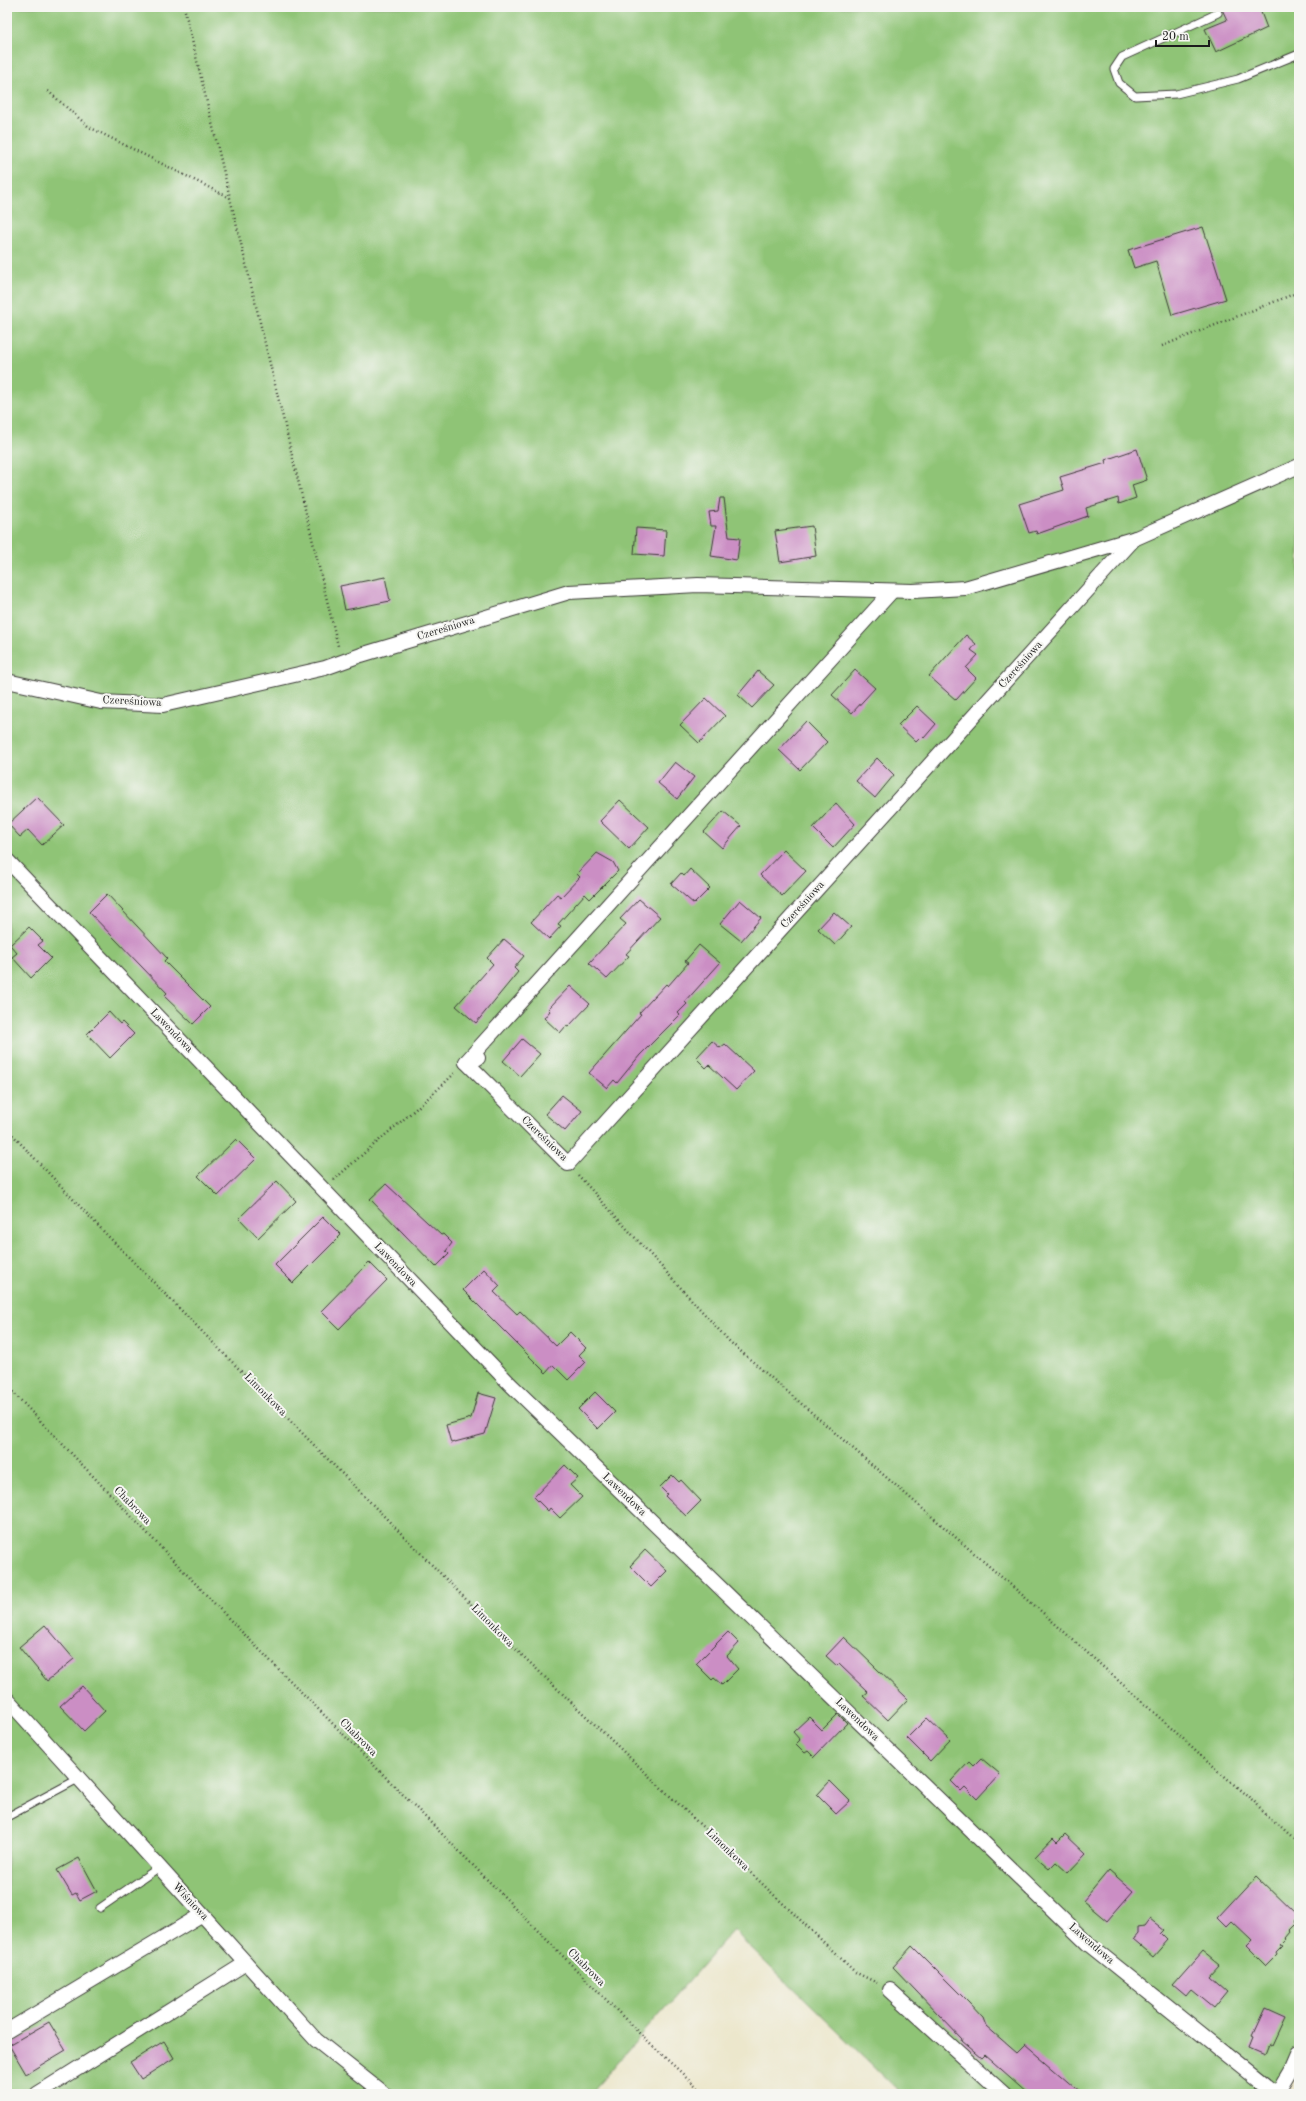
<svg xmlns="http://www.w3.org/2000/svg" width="1306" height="2101" viewBox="0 0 1306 2101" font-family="'Old Standard TT',serif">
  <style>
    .green { fill: #8fc476; stroke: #567049 }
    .building { fill: #cb8ec4 }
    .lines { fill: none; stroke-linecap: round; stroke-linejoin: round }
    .lane-casing { stroke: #3b3a36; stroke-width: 9 }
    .street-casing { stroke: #3b3a36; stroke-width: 16 }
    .path { stroke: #3b3a36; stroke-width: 2.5; stroke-dasharray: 1 3; stroke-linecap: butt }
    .lane { stroke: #fff; stroke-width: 7 }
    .street { stroke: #fff; stroke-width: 14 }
    .labels { text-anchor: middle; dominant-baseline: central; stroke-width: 4; stroke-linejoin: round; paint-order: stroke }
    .street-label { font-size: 11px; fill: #1c1c1c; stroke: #f6f6f2 }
  </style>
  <rect width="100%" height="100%" fill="#f6f6f2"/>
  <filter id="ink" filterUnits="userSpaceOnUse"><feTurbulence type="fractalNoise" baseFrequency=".025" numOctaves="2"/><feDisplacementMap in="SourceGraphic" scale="8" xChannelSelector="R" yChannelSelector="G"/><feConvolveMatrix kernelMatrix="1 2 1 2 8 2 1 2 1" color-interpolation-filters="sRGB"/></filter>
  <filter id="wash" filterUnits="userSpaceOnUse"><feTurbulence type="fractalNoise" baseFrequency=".012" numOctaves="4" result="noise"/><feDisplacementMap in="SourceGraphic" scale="16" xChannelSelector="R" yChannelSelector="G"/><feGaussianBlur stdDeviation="0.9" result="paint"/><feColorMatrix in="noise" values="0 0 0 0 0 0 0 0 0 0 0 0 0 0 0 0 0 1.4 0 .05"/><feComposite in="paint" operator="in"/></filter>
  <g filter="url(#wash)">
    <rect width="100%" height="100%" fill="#ece7cc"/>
    <path class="green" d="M7 7H1299V2057L1279 2094H902L733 1930 590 2094H7Z"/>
    <g id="blocks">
      <g class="building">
        <path d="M1221 7H1259L1267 28 1216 52 1205 29 1227 20Z"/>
        <path d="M1203 227 1226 299 1172 315 1156 261 1134 268 1128 250Z"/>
        <path d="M1137 449 1147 480 1132 485 1136 498 1119 504 1118 498 1086 508 1088 516 1037 534 1036 531 1029 533 1019 504 1064 490 1060 477 1106 463 1105 460Z"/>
        <path d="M720 498H724L729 537 740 538 737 560 711 556 716 526H711L709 512 718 511Z"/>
        <path d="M812 526 816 556 780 562 775 531Z"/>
        <path d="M636 528 666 530 664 556 634 554Z"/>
        <path d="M385 577 390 601 345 610 340 586Z"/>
        <path d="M966 635 976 644 971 650 978 655 966 668 976 678 956 700 929 676Z"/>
        <path d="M855 670 875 688 852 713 832 695Z"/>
        <path d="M758 671 774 685 752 708 738 695Z"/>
        <path d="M706 698 725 716 699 743 680 725Z"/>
        <path d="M917 706 936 724 924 738 922 736 916 742 898 725Z"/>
        <path d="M806 721 827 742 800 770 779 750Z"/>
        <path d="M877 758 894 775 875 798 856 781Z"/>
        <path d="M675 762 694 777 677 799 658 783Z"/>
        <path d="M37 797 64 825 42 845 28 830 20 837 8 824Z"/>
        <path d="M620 800 649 827 629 849 600 821Z"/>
        <path d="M836 803 855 824 833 848 813 828Z"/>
        <path d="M723 811 741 826 722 848 704 832Z"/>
        <path d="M784 850 806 871 782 896 760 875Z"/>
        <path d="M597 853 613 862 618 871 590 899 585 894 558 924 561 926 549 939 531 922 557 894 561 897 580 877 577 874Z"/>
        <path d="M690 869 710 888 694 904 671 884 681 873 684 876Z"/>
        <path d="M107 894 167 958 164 961 210 1007 193 1024 164 996 167 993 89 912Z"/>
        <path d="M639 899 660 917 626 954 629 956 607 979 589 963 626 924 620 919Z"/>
        <path d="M740 900 761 918 741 941 720 924Z"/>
        <path d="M834 912 851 927 835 945 818 929Z"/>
        <path d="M29 927 43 941 38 945 51 958 31 978 12 957 17 953 10 945Z"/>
        <path d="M504 939 524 956 514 968 518 972 476 1023 456 1006 493 964 487 958Z"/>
        <path d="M699 945 720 963 685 1002 687 1004 678 1013 680 1015 640 1055 617 1083 614 1080 607 1088 589 1073 641 1014 639 1013 666 984 668 986 688 963 685 961Z"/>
        <path d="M570 986 590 1004 568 1027 566 1026 560 1033 544 1018 550 1011 548 1009Z"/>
        <path d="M109 1012 120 1024 122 1022 134 1034 110 1058 87 1034Z"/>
        <path d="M522 1039 540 1054 520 1076 503 1061Z"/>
        <path d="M712 1041 720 1048 725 1044 754 1071 736 1090 709 1065 706 1068 696 1058Z"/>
        <path d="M562 1095 582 1111 565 1131 545 1114Z"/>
        <path d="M236 1139 256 1159 218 1196 198 1176Z"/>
        <path d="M277 1181 296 1201 258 1238 239 1218Z"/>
        <path d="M386 1184 441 1235 443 1234 452 1243 446 1251 449 1254 436 1267 370 1199Z"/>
        <path d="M323 1217 341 1235 293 1283 275 1265Z"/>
        <path d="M369 1262 387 1280 339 1329 321 1311Z"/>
        <path d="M484 1269 500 1286 494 1292 517 1314 520 1311 556 1346 570 1332 586 1348 579 1355 586 1362 568 1380 553 1365 546 1373 463 1290Z"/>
        <path d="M595 1392 615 1412 598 1429 578 1409Z"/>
        <path d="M478 1393 496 1398 485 1434 451 1443 446 1425 471 1418Z"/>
        <path d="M565 1465 578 1478 570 1485 582 1497 560 1518 550 1508 548 1511 534 1497Z"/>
        <path d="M672 1475 679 1482 681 1480 701 1501 686 1516 665 1496 667 1494 660 1487Z"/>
        <path d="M645 1550 667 1571 651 1587 630 1566Z"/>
        <path d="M45 1625 74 1659 47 1681 19 1647Z"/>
        <path d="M728 1632 739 1643 727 1656 738 1669 722 1685 714 1678 712 1680 696 1664Z"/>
        <path d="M844 1637 908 1699 888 1720 863 1696 868 1692 839 1664 837 1666 826 1656Z"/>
        <path d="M82 1686 105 1711 84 1731 60 1706Z"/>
        <path d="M838 1714 847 1723 814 1757 808 1751 805 1753 796 1744 800 1740 793 1732 809 1717 822 1730Z"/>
        <path d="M927 1718 950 1740 930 1761 907 1738Z"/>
        <path d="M981 1758 1000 1774 977 1799 965 1787 961 1791 951 1781 969 1762 973 1766Z"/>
        <path d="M830 1781 850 1801 836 1814 817 1795Z"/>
        <path d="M1065 1834 1086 1854 1068 1873 1056 1862 1049 1869 1035 1857 1053 1838 1057 1842Z"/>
        <path d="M79 1858 97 1891 80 1900 76 1893 72 1895 57 1870Z"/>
        <path d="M1109 1870 1133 1891 1107 1921 1083 1901Z"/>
        <path d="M1256 1876 1298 1917 1292 1923 1294 1925 1288 1931 1289 1932 1284 1938 1285 1939 1279 1945 1281 1946 1275 1952 1276 1954 1265 1965 1246 1946 1252 1940 1232 1921 1227 1926 1218 1917Z"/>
        <path d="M1150 1919 1164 1930 1161 1933 1168 1940 1153 1957 1133 1940 1138 1934V1928L1144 1927Z"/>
        <path d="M912 1946 969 2003 983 2018 986 2026 1016 2052 1024 2044 1082 2094H1028L984 2055 981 2058 961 2041 962 2039 893 1967Z"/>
        <path d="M1203 1951 1220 1965 1211 1975 1228 1990 1214 2007 1192 1989 1186 1996 1173 1985Z"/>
        <path d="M1265 2009 1285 2018 1272 2046 1270 2045 1266 2055 1250 2048 1254 2038 1252 2037Z"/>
        <path d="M49 2022 66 2050 26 2074 9 2045Z"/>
        <path d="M164 2041 174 2058 141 2079 130 2062Z"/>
      </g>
    </g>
  </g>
  <g filter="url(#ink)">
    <use href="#blocks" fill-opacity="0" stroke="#3b3a36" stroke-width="1"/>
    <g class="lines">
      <g class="lane-casing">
        <g id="lane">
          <path d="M1218 13 1122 57 1114 69 1119 83 1135 96 1176 94 1238 79 1299 54"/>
          <path d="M7 1817 78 1779"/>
          <path d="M100 1908 158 1868"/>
        </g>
      </g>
      <g class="street-casing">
        <g id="street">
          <path d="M7 681 101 702 163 705 325 668 361 655 569 592 698 585 913 591 965 588 1136 538 1299 466"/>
          <path d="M7 860 509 1383 1087 1943 1275 2094"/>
          <path d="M478 1058 466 1062 568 1164 1135 538"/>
          <path d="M466 1062 892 591"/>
          <path d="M7 1699 316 2040 384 2094"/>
          <path d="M890 1990 1004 2094"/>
          <path d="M7 2031 201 1915"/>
          <path d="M37 2094 246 1963"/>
          <path d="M1277 2094 1293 2067 1299 2053"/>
        </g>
      </g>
      <g class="path">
        <path d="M184 7 338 646"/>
        <path d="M48 91 89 127 230 198"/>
        <path d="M1162 346 1299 292"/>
        <path d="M7 1129 106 1234 506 1640 855 1972 877 1983"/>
        <path d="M578 1175 730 1342 1042 1612 1299 1843"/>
        <path d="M334 1180C374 1143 417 1110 456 1072"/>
        <path d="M7 1386 234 1624 650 2044 705 2094"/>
      </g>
      <use href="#lane" class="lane"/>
      <use href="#street" class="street"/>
    </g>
  </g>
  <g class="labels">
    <g class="street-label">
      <text transform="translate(446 629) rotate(-17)">Czereśniowa</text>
      <text transform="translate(1021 665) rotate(-48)">Czereśniowa</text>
      <text transform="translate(132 702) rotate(3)">Czereśniowa</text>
      <text transform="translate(803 905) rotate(-48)">Czereśniowa</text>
      <text transform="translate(171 1031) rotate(46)">Lawendowa</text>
      <text transform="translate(544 1139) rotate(44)">Czereśniowa</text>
      <text transform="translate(395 1265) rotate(46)">Lawendowa</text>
      <text transform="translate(265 1395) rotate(45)">Limonkowa</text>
      <text transform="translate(624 1495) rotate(44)">Lawendowa</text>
      <text transform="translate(132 1506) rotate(46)">Chabrowa</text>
      <text transform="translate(492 1626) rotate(45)">Limonkowa</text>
      <text transform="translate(857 1720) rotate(44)">Lawendowa</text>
      <text transform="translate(358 1738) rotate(45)">Chabrowa</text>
      <text transform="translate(727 1850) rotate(44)">Limonkowa</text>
      <text transform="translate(190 1902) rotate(47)">Wiśniowa</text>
      <text transform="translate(1091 1944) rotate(41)">Lawendowa</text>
      <text transform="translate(586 1968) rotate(45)">Chabrowa</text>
    </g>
  </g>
  <rect width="1306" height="2101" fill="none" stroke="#f6f6f2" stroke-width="24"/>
  <path d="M1156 40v6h53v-6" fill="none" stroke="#1c1c1c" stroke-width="2"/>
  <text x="1162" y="40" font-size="12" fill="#1c1c1c" stroke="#f6f6f2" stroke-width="3" paint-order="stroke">20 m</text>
</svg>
